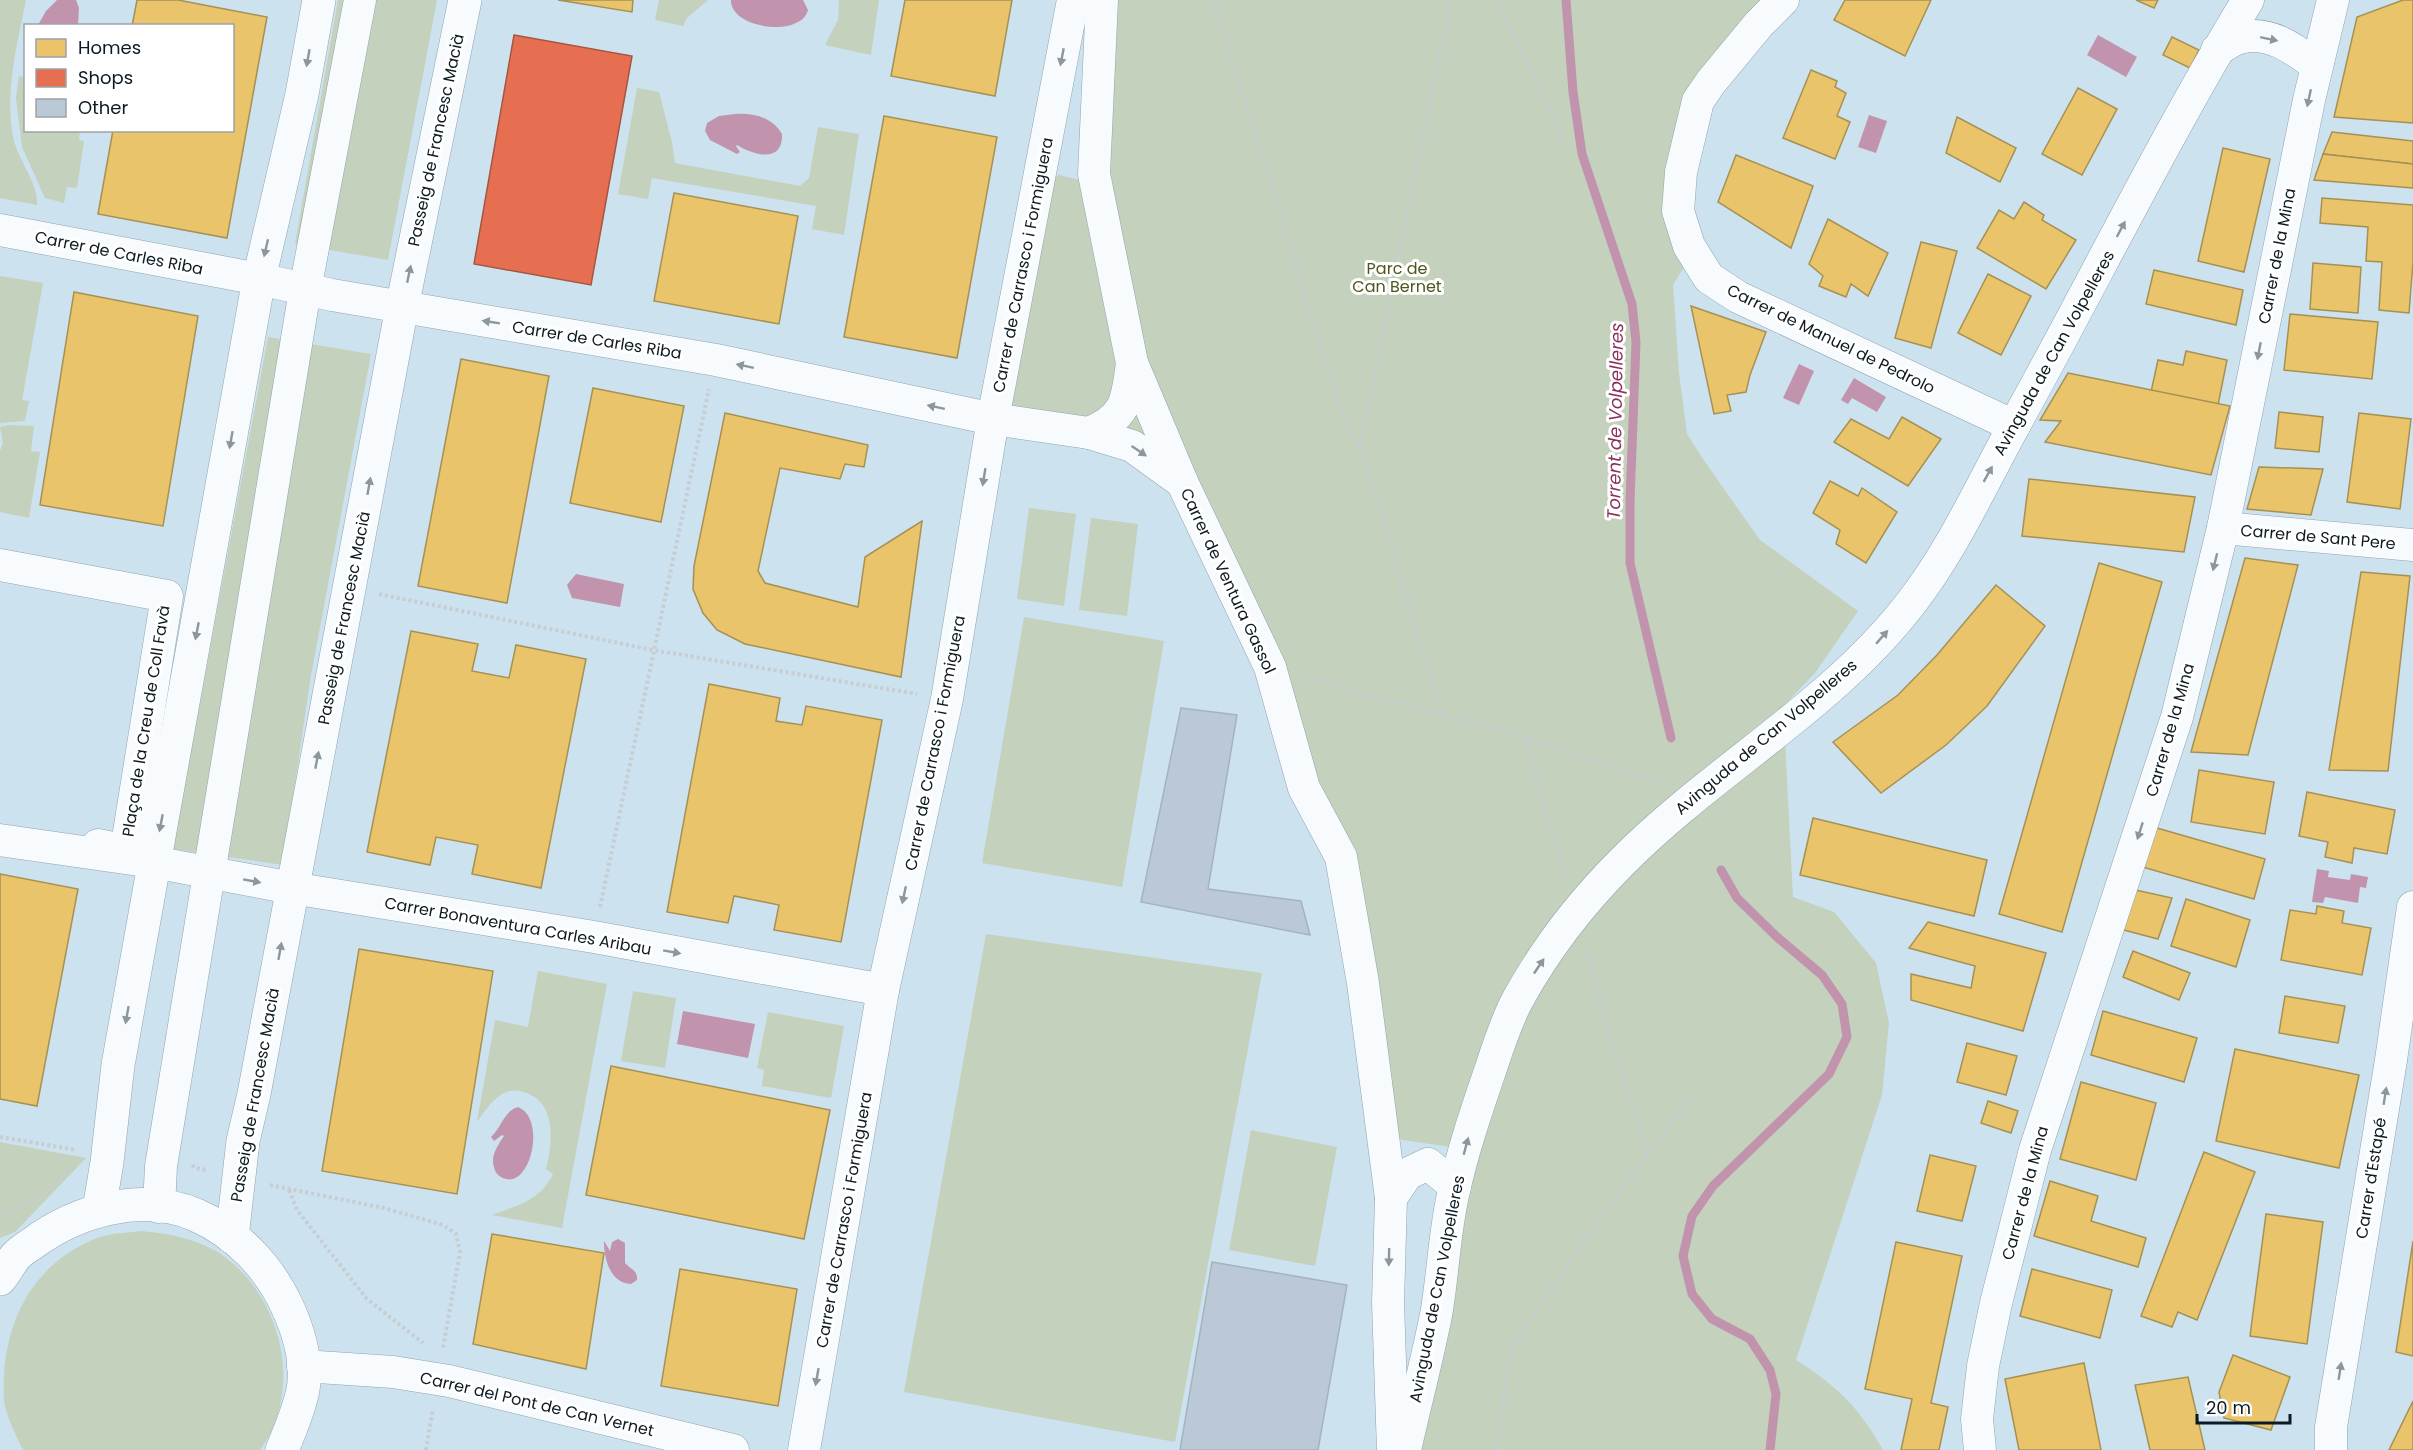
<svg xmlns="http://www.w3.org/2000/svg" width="2413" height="1450" viewBox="0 0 2413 1450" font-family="Poppins,sans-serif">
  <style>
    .green { fill: #c4d1bc }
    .water { fill: #c193ac }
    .homes { fill: #e9c46a; stroke: #a69155; stroke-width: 1.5 }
    .shops { fill: #e76f51; stroke: #a55643; stroke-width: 1.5 }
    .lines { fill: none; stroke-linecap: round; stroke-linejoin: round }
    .stream { stroke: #c193ac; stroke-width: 9 }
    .building { fill: #bac9d5; stroke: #a5b3bf; stroke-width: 1.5 }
    .street-casing { stroke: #92a3ac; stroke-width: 33 }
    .secondary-casing { stroke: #92a3ac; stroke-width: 34 }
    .path { stroke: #c7cdd0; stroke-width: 4; stroke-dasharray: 3 3; stroke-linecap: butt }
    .street { stroke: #f7fbfd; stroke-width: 32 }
    .secondary { stroke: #f7fbfd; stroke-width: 33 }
    .oneway { fill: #8d969b }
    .labels { text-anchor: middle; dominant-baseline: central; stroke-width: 6; stroke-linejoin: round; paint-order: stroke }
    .street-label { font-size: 16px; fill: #0b1a23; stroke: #fff }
    .park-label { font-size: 16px; fill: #4f551b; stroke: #fff }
    .water-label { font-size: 18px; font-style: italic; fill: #8b305b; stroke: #fff }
  </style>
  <rect width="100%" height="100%" fill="#cce2ef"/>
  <g class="green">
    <path d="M0 0H26C17 45 5 90 13 136 17 160 39 183 37 205L0 198Z"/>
    <path d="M338 0H437L388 260 295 244Z"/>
    <path d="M659 0H708L687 18 683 26 655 20Z"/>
    <path d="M839 0H879L871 55 825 45 838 20Z"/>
    <path d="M1102 0H1783L1699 97 1683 164 1696 259 1684 267 1673 285 1679 373 1687 434 1705 462 1760 540 1858 611 1815 673 1775 715 1785 741 1793 897 1834 912 1876 963 1889 1023 1882 1095 1796 1360C1838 1387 1858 1406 1883 1450H1412L1464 1149 1382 1137 1340 858 1197 514 1133 448 993 419 1043 185 1059 175 1083 181Z"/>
    <path d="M19 76 25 77 26 130 80 131 79 140 84 141 77 188 67 187 64 203 45 198 22 147 16 98Z"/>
    <path d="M637 88 659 92 672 142 675 163 800 186 809 178 818 127 859 134 844 235 812 229 816 206 652 178 648 199 618 194Z"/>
    <path d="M0 276 43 283 22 400 29 401 25 421 0 423Z"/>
    <path d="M268 337 371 354 310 681 283 865 173 849Z"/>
    <path d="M8 425 34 426 31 451 40 452 29 518 0 512V451L3 443 0 427Z"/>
    <path d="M1029 508 1076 514 1064 606 1017 599Z"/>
    <path d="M1091 518 1138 524 1127 616 1079 610Z"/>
    <path d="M1024 617 1164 641 1122 887 982 863Z"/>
    <path d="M986 934 1262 973 1175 1442 904 1392Z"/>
    <path d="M538 971 607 984 562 1228 492 1215C517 1206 541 1200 553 1174L546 1169C552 1145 557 1106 529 1094 520 1090 510 1089 502 1094 491 1101 484 1112 477 1122L495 1020 528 1027Z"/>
    <path d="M633 991 676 998 665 1068 621 1061Z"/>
    <path d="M768 1012 844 1026 831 1098 762 1086 764 1070 757 1068Z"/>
    <path d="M1251 1130 1337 1147 1315 1266 1229 1250Z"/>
    <path d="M0 1142 86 1158 15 1232 0 1238Z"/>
    <path d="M141 1231C167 1233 192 1238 216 1251 280 1290 306 1388 260 1450H24L22 1448C15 1433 7 1418 4 1401 0 1327 30 1263 100 1237 112 1233 128 1233 141 1231Z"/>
  </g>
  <g class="water">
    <path d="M57 0H76L79 8 78 25H38L46 11Z"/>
    <path d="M731 0H803L808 10C801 38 730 29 731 0Z"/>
    <path d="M2098 35 2137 57 2126 77 2087 55Z"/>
    <path d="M735 114C754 113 772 117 782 134 783 164 753 155 737 145L736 146 740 152 737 154 710 140 705 131 707 123 719 116Z"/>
    <path d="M1869 115 1887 121 1876 153 1858 147Z"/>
    <path d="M1799 364 1814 371 1799 405 1783 398Z"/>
    <path d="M1854 378 1886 397 1877 412 1852 398 1848 404 1841 400Z"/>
    <path d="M576 574 624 584 620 607 572 598 567 585Z"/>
    <path d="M2317 869 2329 871 2328 877 2350 880 2351 874 2368 877 2366 888 2360 887 2358 903 2325 897 2323 903 2312 902Z"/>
    <path d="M683 1011 755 1024 748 1058 677 1044Z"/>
    <path d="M518 1107C549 1119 528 1201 497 1174 488 1159 496 1148 504 1136L502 1135 494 1141 491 1137C501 1128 504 1111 518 1107Z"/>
    <path d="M618 1239 625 1243V1263C630 1269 638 1270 637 1280L631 1284C610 1283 604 1259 604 1241L610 1251 612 1242Z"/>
  </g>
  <g class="homes">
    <path d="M137 0H178L267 17 227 238 98 214 113 130H232V26H132Z"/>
    <path d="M558 0H633L632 12Z"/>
    <path d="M905 0H1012L995 96 891 76Z"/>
    <path d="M1845 0H1931L1905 56 1834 20Z"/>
    <path d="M2136 0H2158L2154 8Z"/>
    <path d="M2403 0H2413V123L2334 117 2357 17Z"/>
    <path d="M2172 37 2199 50 2190 68 2163 55Z"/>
    <path d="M1811 70 1837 81 1835 87 1846 93 1837 116 1850 122 1835 159 1783 138Z"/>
    <path d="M2078 88 2117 109 2082 175 2042 154Z"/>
    <path d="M884 116 997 137 957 358 844 337Z"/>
    <path d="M1957 117 2016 148 2000 182 1946 153Z"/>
    <path d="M2332 132 2413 141V164L2323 154Z"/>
    <path d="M2223 148 2270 159 2244 272 2198 261Z"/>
    <path d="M2323 154 2413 164V188L2314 180Z"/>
    <path d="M1736 155 1813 186 1791 248 1718 202Z"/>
    <path d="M674 193 798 216 779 324 654 301Z"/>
    <path d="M2322 198 2413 205V262L2409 313 2379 310 2382 262 2366 261 2368 227 2320 223Z"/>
    <path d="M2024 202 2044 215 2042 220 2076 240 2046 289 1977 248 1999 210 2014 219Z"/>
    <path d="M1828 219 1888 253 1868 296 1851 284 1846 297 1819 286 1823 276 1809 264Z"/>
    <path d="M1921 242 1957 251 1931 348 1895 338Z"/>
    <path d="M2313 263 2361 267 2358 313 2310 309Z"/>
    <path d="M2154 270 2243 290 2236 325 2146 304Z"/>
    <path d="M1988 274 2031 296 2001 355 1958 333Z"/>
    <path d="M74 292 198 316 163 526 40 505Z"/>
    <path d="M1691 306 1766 332 1750 375 1746 392 1727 395 1731 411 1714 414Z"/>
    <path d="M2290 314 2378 322 2372 379 2284 370Z"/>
    <path d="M2186 351 2227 360 2218 405 2151 392 2158 360 2183 365Z"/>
    <path d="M461 359 549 376 507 603 418 586Z"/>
    <path d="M2068 373 2230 406 2211 475 2045 442 2061 421 2040 420Z"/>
    <path d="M593 388 684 406 661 522 570 503Z"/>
    <path d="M2279 412 2323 417 2319 452 2275 448Z"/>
    <path d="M725 413 868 445 864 467 845 464 840 479 780 468 758 571 765 583 858 607 865 557 922 521 901 677 745 644 717 630 703 613 693 589 694 566Z"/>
    <path d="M2359 413 2411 419 2400 509 2347 502Z"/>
    <path d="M1902 417 1941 439 1908 486 1834 442 1851 419 1889 439Z"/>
    <path d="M2259 467 2323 469 2311 515 2247 509Z"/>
    <path d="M2029 479 2195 497 2184 552 2022 536Z"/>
    <path d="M1830 481 1858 496 1862 488 1897 512 1866 563 1836 544 1840 530 1813 513Z"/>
    <path d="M2245 558 2298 565 2248 755 2191 752Z"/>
    <path d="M2099 563 2162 582 2062 932 1999 914Z"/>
    <path d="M2361 572 2410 576 2388 771 2329 770Z"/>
    <path d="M1996 585 2045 626 1987 706 1946 745 1881 793 1833 742 1898 695 1937 655Z"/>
    <path d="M411 631 478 644 472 671 509 678 516 645 586 659 541 888 472 874 478 845 436 837 430 865 367 852Z"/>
    <path d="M709 684 780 698 776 721 802 725 806 706 882 720 841 942 774 930 779 905 734 896 728 923 667 912Z"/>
    <path d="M2199 770 2274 782 2265 834 2191 822Z"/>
    <path d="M2307 792 2395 810 2387 854 2354 848 2352 863 2325 857 2328 842 2299 836Z"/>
    <path d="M1813 818 1987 860 1974 916 1800 875Z"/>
    <path d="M2150 826 2265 859 2254 899 2139 866Z"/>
    <path d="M0 874 78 889 37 1106 0 1099Z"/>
    <path d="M2131 889 2172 898 2158 939 2116 928Z"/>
    <path d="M2186 899 2250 920 2236 967 2171 946Z"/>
    <path d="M2317 906 2344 911 2342 923 2371 928 2362 975 2281 960 2290 910 2316 914Z"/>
    <path d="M1928 922 2046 953 2023 1031 1911 1000V974L1971 988 1975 966 1909 948Z"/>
    <path d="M359 949 493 971 457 1194 322 1171Z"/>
    <path d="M2133 951 2190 973 2179 1000 2123 977Z"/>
    <path d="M2285 996 2345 1006 2338 1043 2279 1033Z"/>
    <path d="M2103 1011 2197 1038 2184 1082 2091 1055Z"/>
    <path d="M1967 1043 2017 1056 2006 1095 1957 1082Z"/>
    <path d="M2235 1049 2359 1075 2339 1168 2216 1141Z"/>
    <path d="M611 1066 830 1110 804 1239 586 1195Z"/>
    <path d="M2081 1082 2156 1103 2136 1180 2060 1159Z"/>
    <path d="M1988 1101 2018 1111 2011 1133 1981 1123Z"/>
    <path d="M2204 1152 2255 1172 2197 1320 2178 1312 2172 1327 2141 1316Z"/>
    <path d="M1930 1155 1976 1166 1962 1221 1917 1211Z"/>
    <path d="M2050 1181 2098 1196 2091 1221 2146 1238 2138 1267 2034 1236Z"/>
    <path d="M2266 1214 2323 1222 2307 1344 2250 1336Z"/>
    <path d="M492 1234 604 1253 586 1369 473 1344Z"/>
    <path d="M2413 1241V1356L2396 1352Z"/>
    <path d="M1896 1242 1962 1256 1931 1403 1948 1407 1939 1450H1901L1912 1399 1865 1389Z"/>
    <path d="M680 1269 797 1289 778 1406 661 1386Z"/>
    <path d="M2032 1269 2112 1290 2100 1338 2020 1316Z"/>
    <path d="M2233 1355 2290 1377 2271 1430 2224 1418 2219 1392Z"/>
    <path d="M2084 1363 2101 1450H2019L2005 1379Z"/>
    <path d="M2188 1377 2205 1450H2150L2135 1385Z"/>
    <path d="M2413 1401V1450H2389Z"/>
  </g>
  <path class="shops" d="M514 35 632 56 591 285 474 264Z"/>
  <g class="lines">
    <g class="stream">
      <path d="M1566 0 1573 92 1582 154 1632 304 1636 342 1630 501V563L1671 738"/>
      <path d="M1721 870 1737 898 1777 937 1822 975 1842 1004 1847 1037 1829 1074 1713 1186 1692 1216 1683 1256 1692 1294 1712 1319 1750 1339 1770 1370 1776 1394 1770 1450"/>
    </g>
  </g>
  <g class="building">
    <path d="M1181 708 1237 715 1208 889 1301 901 1310 935 1141 902Z"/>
    <path d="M1212 1262 1347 1285 1318 1450H1180Z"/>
  </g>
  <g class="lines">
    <g class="street-casing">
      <g id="street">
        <path d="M1102 0 1094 174 1132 363 1182 482 1270 667 1304 788 1341 857 1363 983 1391 1198 1388 1303 1393 1450"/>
        <path d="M1783 0 1759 24 1711 82 1698 101 1681 172 1678 211 1689 246 1709 278 1738 297 2014 426"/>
        <path d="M2217 50C2225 46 2234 38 2243 37 2271 31 2295 50 2316 65"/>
        <path d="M0 230 259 279 332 295 716 360 993 419 1089 433 1132 446 1182 482"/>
        <path d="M1089 433C1127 417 1127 400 1132 363"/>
        <path d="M2223 528 2413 545"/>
        <path d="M0 565 167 596 126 851 98 845"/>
        <path d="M0 840 153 862 292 888 594 937 883 990"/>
        <path d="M1391 1198 1407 1174 1428 1164 1455 1186"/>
        <path d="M159 1207 161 1166 305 290 360 0"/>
        <path d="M303 1366 393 1372 449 1381 733 1450"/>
        <path d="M804 1450 883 990 947 699 993 419 1073 0"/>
        <path d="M1405 1450C1415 1405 1427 1360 1436 1315 1443 1276 1444 1235 1453 1195 1462 1153 1476 1112 1490 1071 1498 1047 1506 1021 1518 999 1545 950 1582 902 1622 862 1713 770 1832 706 1911 603 1953 549 1982 484 2015 424 2093 283 2164 138 2248 0"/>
        <path d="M1980 1450 1977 1419 1983 1366 1996 1303 2035 1150 2177 717 2223 528 2309 100 2333 0"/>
        <path d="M2331 1450V1427L2391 1060 2413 907"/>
      </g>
    </g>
    <g class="secondary-casing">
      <g id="secondary">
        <path d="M99 1210 107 1162 118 1065 259 279 302 94 319 0"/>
        <path d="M232 1237 243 1141 254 1094 402 307 465 0"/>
        <path d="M0 1279C5 1272 10 1264 15 1257 20 1251 27 1247 33 1243 78 1210 142 1192 196 1215 237 1233 269 1267 287 1306 299 1332 308 1361 303 1390 299 1410 290 1431 282 1450"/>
      </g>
    </g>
    <g class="path">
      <path d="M1214 0 1343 417 1349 432 1360 447 1443 714"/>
      <path d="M1500 0 1504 15 1564 143"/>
      <path d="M1360 447 1451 0"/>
      <path d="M379 594 653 650 917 694"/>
      <path d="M1305 677 1525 737 1643 777 1658 786"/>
      <path d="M1525 737 1565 878"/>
      <path d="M600 907 709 389"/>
      <path d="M1586 952 1647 1158"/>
      <path d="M0 1137 77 1150"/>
      <path d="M192 1165 195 1168 207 1170"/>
      <path d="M270 1185 384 1208 443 1225 456 1234 460 1252 443 1348"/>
      <path d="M289 1190 297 1210 367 1299 423 1343"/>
      <path d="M0 1216C25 1206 58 1189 72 1165"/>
      <path d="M426 1450 433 1409"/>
      <path d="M1496 1450 1512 1347 1577 1251 1691 1096"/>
    </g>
    <use href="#street" class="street"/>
    <use href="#secondary" class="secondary"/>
  </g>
  <defs><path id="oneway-solid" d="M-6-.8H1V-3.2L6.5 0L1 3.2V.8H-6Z" transform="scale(1.5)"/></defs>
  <g class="oneway">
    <use href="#oneway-solid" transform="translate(2269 39) rotate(12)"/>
    <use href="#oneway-solid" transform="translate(1062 57) rotate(101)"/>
    <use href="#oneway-solid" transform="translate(308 58) rotate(100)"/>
    <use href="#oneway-solid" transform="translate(2309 98) rotate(102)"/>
    <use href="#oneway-solid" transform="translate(2121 229) rotate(-62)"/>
    <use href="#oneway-solid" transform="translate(266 248) rotate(103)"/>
    <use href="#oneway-solid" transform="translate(409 274) rotate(-78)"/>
    <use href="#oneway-solid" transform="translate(491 322) rotate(-171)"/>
    <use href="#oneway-solid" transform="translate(2259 351) rotate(101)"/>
    <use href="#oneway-solid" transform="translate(745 366) rotate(-168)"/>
    <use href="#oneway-solid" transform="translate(936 407) rotate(-168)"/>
    <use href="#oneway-solid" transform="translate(231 440) rotate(100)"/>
    <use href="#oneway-solid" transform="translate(1139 451) rotate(34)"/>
    <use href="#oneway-solid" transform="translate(1988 474) rotate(-61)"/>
    <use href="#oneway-solid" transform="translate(984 477) rotate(99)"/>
    <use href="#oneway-solid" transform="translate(369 486) rotate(-80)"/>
    <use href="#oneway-solid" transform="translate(2215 562) rotate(104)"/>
    <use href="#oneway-solid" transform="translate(197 631) rotate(101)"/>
    <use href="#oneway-solid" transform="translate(1882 637) rotate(-49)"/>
    <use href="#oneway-solid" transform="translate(317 760) rotate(-79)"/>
    <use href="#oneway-solid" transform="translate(161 823) rotate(101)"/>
    <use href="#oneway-solid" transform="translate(2140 831) rotate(108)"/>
    <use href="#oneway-solid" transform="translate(252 881) rotate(10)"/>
    <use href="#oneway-solid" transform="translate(904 895) rotate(102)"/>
    <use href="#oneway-solid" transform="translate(280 951) rotate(-80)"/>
    <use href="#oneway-solid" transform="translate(672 952) rotate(10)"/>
    <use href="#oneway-solid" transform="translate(1539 966) rotate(-56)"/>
    <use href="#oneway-solid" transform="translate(127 1015) rotate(100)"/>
    <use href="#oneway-solid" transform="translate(2385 1096) rotate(-81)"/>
    <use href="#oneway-solid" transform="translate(1466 1146) rotate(-75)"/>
    <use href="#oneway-solid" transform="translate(1389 1257) rotate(91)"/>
    <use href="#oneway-solid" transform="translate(2340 1371) rotate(-81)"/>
    <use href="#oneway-solid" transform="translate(817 1377) rotate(100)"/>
  </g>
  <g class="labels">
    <g class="street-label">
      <text transform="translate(436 140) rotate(-78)">Passeig de Francesc Macià</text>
      <text transform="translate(119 253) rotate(11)">Carrer de Carles Riba</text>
      <text transform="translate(2277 256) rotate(-79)">Carrer de la Mina</text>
      <text transform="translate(1023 265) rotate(-79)">Carrer de Carrasco i Formiguera</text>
      <text transform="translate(1831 339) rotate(26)">Carrer de Manuel de Pedrolo</text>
      <text transform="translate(597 340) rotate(9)">Carrer de Carles Riba</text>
      <text transform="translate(2054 353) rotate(-61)">Avinguda de Can Volpelleres</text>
      <text transform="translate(2318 537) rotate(5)">Carrer de Sant Pere</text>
      <text transform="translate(1228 581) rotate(65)">Carrer de Ventura Gassol</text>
      <text transform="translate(344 618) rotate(-79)">Passeig de Francesc Macià</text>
      <text transform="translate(146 721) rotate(-81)">Plaça de la Creu de Coll Favà</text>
      <text transform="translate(2170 730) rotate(-74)">Carrer de la Mina</text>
      <text transform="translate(1766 737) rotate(-40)">Avinguda de Can Volpelleres</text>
      <text transform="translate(935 743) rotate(-79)">Carrer de Carrasco i Formiguera</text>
      <text transform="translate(518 926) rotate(10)">Carrer Bonaventura Carles Aribau</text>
      <text transform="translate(255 1095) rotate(-80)">Passeig de Francesc Macià</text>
      <text transform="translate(2371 1178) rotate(-81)">Carrer d'Estapé</text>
      <text transform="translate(2025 1193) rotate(-75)">Carrer de la Mina</text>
      <text transform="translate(844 1220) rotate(-80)">Carrer de Carrasco i Formiguera</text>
      <text transform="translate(1437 1289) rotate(-79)">Avinguda de Can Volpelleres</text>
      <text transform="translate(537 1404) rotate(13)">Carrer del Pont de Can Vernet</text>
    </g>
    <g class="park-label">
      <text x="1397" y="268">Parc de<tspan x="1397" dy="18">Can Bernet</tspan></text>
    </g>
    <g class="water-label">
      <text transform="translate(1615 421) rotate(-89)">Torrent de Volpelleres</text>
    </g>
  </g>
  <rect x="24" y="24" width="210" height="108" fill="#ffffff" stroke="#9da3a7" stroke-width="1.5"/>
  <rect x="36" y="39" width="30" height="18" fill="#e9c46a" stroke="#9da3a7" stroke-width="1.5"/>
  <text x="78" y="54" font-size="18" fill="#0b1a23">Homes</text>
  <rect x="36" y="69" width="30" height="18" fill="#e76f51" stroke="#9da3a7" stroke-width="1.5"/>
  <text x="78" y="84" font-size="18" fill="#0b1a23">Shops</text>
  <rect x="36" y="99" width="30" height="18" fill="#bac9d5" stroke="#9da3a7" stroke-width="1.5"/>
  <text x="78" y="114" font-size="18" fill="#0b1a23">Other</text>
  <path d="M2197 1414v9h93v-9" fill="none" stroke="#0b1a23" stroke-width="3"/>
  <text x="2206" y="1414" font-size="18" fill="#0b1a23" stroke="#ffffff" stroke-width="4.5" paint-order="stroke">20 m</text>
</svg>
